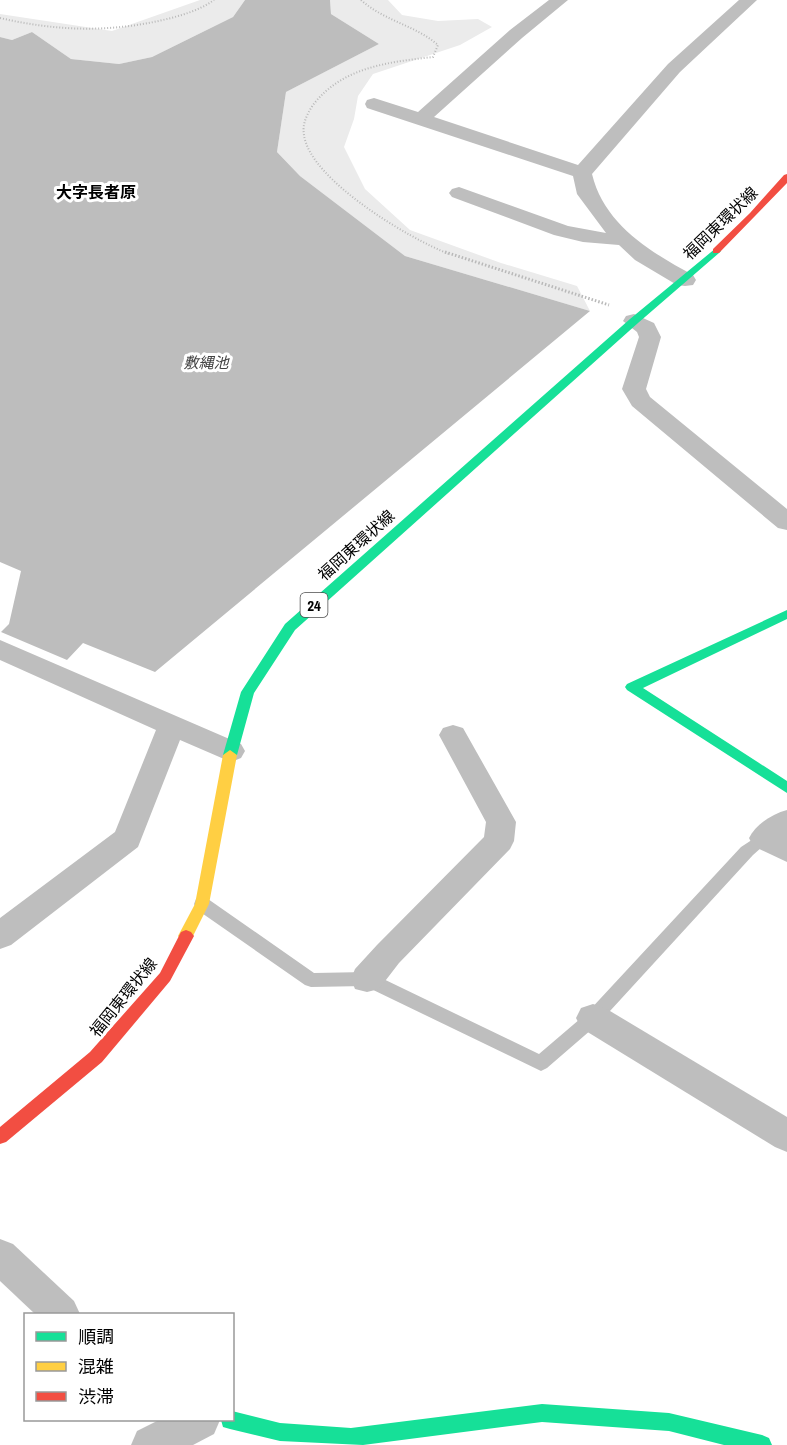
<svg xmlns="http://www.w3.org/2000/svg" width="787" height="1445" viewBox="0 0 787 1445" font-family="'Archivo Narrow','Noto Sans JP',sans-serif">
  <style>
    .green { fill: #ebebeb }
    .water { fill: #bdbdbd }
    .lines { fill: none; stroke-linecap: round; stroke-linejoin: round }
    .path-far1 { stroke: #b9b9b9; stroke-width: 2; stroke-dasharray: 1 2; stroke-linecap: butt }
    .path { stroke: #b9b9b9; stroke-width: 3; stroke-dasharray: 1.5 2; stroke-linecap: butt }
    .lane { fill: #bebebe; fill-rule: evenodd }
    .street { fill: #bebebe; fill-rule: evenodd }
    .fast { fill: #16e098; fill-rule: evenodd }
    .slow { fill: #ffcf43; fill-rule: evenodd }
    .jam { fill: #f24e42; fill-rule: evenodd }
    .labels { text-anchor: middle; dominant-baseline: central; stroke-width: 6; stroke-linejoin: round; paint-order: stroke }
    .far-water-label { font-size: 15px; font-style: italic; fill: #424242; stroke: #fff }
    .shield { fill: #fff; stroke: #4c4c4c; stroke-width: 1.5 }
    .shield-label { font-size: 15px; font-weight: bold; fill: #000 }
    .far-quarter-label { font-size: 16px; font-weight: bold; fill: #000; stroke: #fff }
    .street-label { font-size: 16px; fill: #000; stroke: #fff }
  </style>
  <rect width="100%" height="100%" fill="#fff"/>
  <g class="green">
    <path d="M200 0H245L233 17 152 57 119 64 71 59 32 32 12 40 0 37V14L112 31Z"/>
    <path d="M330 0H388L402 15 438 21 478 19 492 27 460 45 373 74 358 96 354 119 344 147 365 189 410 230 501 263 577 286 590 311 405 256 300 176 277 152 286 92 379 44 331 14Z"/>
  </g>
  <path class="water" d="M245 0H330L331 14 379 44 286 92 277 152 300 176 405 256 590 311 155 672 83 643 67 660 1 632 9 624 21 571 0 562V37L12 40 32 32 71 59 119 64 152 57 233 17Z"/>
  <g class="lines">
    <g class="path-far1">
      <path d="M361 0C384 21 415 25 438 45L433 57C389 62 342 67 313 105 307 114 302 124 304 135 310 180 410 239 449 254"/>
      <path d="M0 18C56 31 110 33 167 19 183 15 200 10 214 0"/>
    </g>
    <path class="path" d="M445 252 609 305"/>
    <path class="lane" d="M764 832 770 834 772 838 753 855 599 1023 547 1068 541 1071 365 986 311 987 305 985 196 909 194 904 196 899 202 897 208 899 314 973 367 972 373 974 539 1054 587 1013 741 847Z"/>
    <g class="street">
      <path d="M549 0H568L522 38 434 117 578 165 668 64 739 0H757L680 72 592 174C604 224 650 252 693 275L696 280 693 285 685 286 677 285 635 260 619 245 583 242 554 235 452 197 449 193 452 189 459 187 568 226 606 233 577 194 573 176 367 108 365 104 367 100 374 98 418 112 510 30Z"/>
      <path d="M634 314 654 323 661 337 646 389 650 397 787 509V530L778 528 632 406 622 389 639 337 637 332 623 321 626 316Z"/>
      <path d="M0 640 241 744 245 751 241 758 231 762 180 740 138 847 11 945 0 949V918L115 832 156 730 0 660Z"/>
      <path d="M453 725 463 728 516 822 514 841 510 849 399 963 379 989 367 992 355 989 351 979 355 969 377 945 484 837 486 822 439 735 443 728Z"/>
      <path d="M787 810V862L753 846 749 838C756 824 772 814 787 810Z"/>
      <path d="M593 1004 605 1008 787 1117V1152L775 1147 581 1028 576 1018 581 1008Z"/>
      <path d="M0 1239 13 1244 74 1301 80 1314H35L0 1281Z"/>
      <path d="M159 1420H220L214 1434 193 1445H131L137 1431Z"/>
    </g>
    <g class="fast">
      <path d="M716 248 721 251 719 253 638 323 295 630 254 693 237 755 230 760 225 759 223 755 241 692 285 624 630 319Z"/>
      <path d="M787 610V619L643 688 787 781V793L627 690 625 687 627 684Z"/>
      <path d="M542 1404 669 1413 762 1435 769 1438 772 1445H724L669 1431 542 1422 363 1445 280 1441 230 1429 223 1427 221 1420H232V1411L280 1423 351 1428Z"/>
    </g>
    <path class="slow" d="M230 750 237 755 209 904 191 940 186 942 181 940 178 936 195 904 223 755Z"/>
    <g class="jam">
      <path d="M787 174V183L719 253H713V249L750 213 784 175Z"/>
      <path d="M186 930 191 932 194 936 170 981 102 1062 6 1142 0 1144V1127L90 1052 160 973 181 932Z"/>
    </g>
  </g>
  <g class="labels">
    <g class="far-water-label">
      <text x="206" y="362">敷縄池</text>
    </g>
    <rect class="shield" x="300.5" y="593" width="27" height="24" rx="4.5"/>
    <g class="shield-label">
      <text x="314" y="605">24</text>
    </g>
    <g class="far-quarter-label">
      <text x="96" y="192">大字長者原</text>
    </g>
    <g class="street-label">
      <text transform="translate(720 223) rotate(-44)">福岡東環状線</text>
      <text transform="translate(356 545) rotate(-42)">福岡東環状線</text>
      <text transform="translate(123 997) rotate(-51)">福岡東環状線</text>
    </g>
  </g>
  <rect x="24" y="1313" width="210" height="108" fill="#ffffff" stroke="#999999" stroke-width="1.5"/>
  <rect x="36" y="1332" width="30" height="9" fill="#16e098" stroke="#999999" stroke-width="1.5"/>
  <text x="78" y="1343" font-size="18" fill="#000000">順調</text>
  <rect x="36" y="1362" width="30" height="9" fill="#ffcf43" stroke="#999999" stroke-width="1.5"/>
  <text x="78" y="1373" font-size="18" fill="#000000">混雑</text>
  <rect x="36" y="1392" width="30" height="9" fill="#f24e42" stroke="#999999" stroke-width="1.5"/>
  <text x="78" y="1403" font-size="18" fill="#000000">渋滞</text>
</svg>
